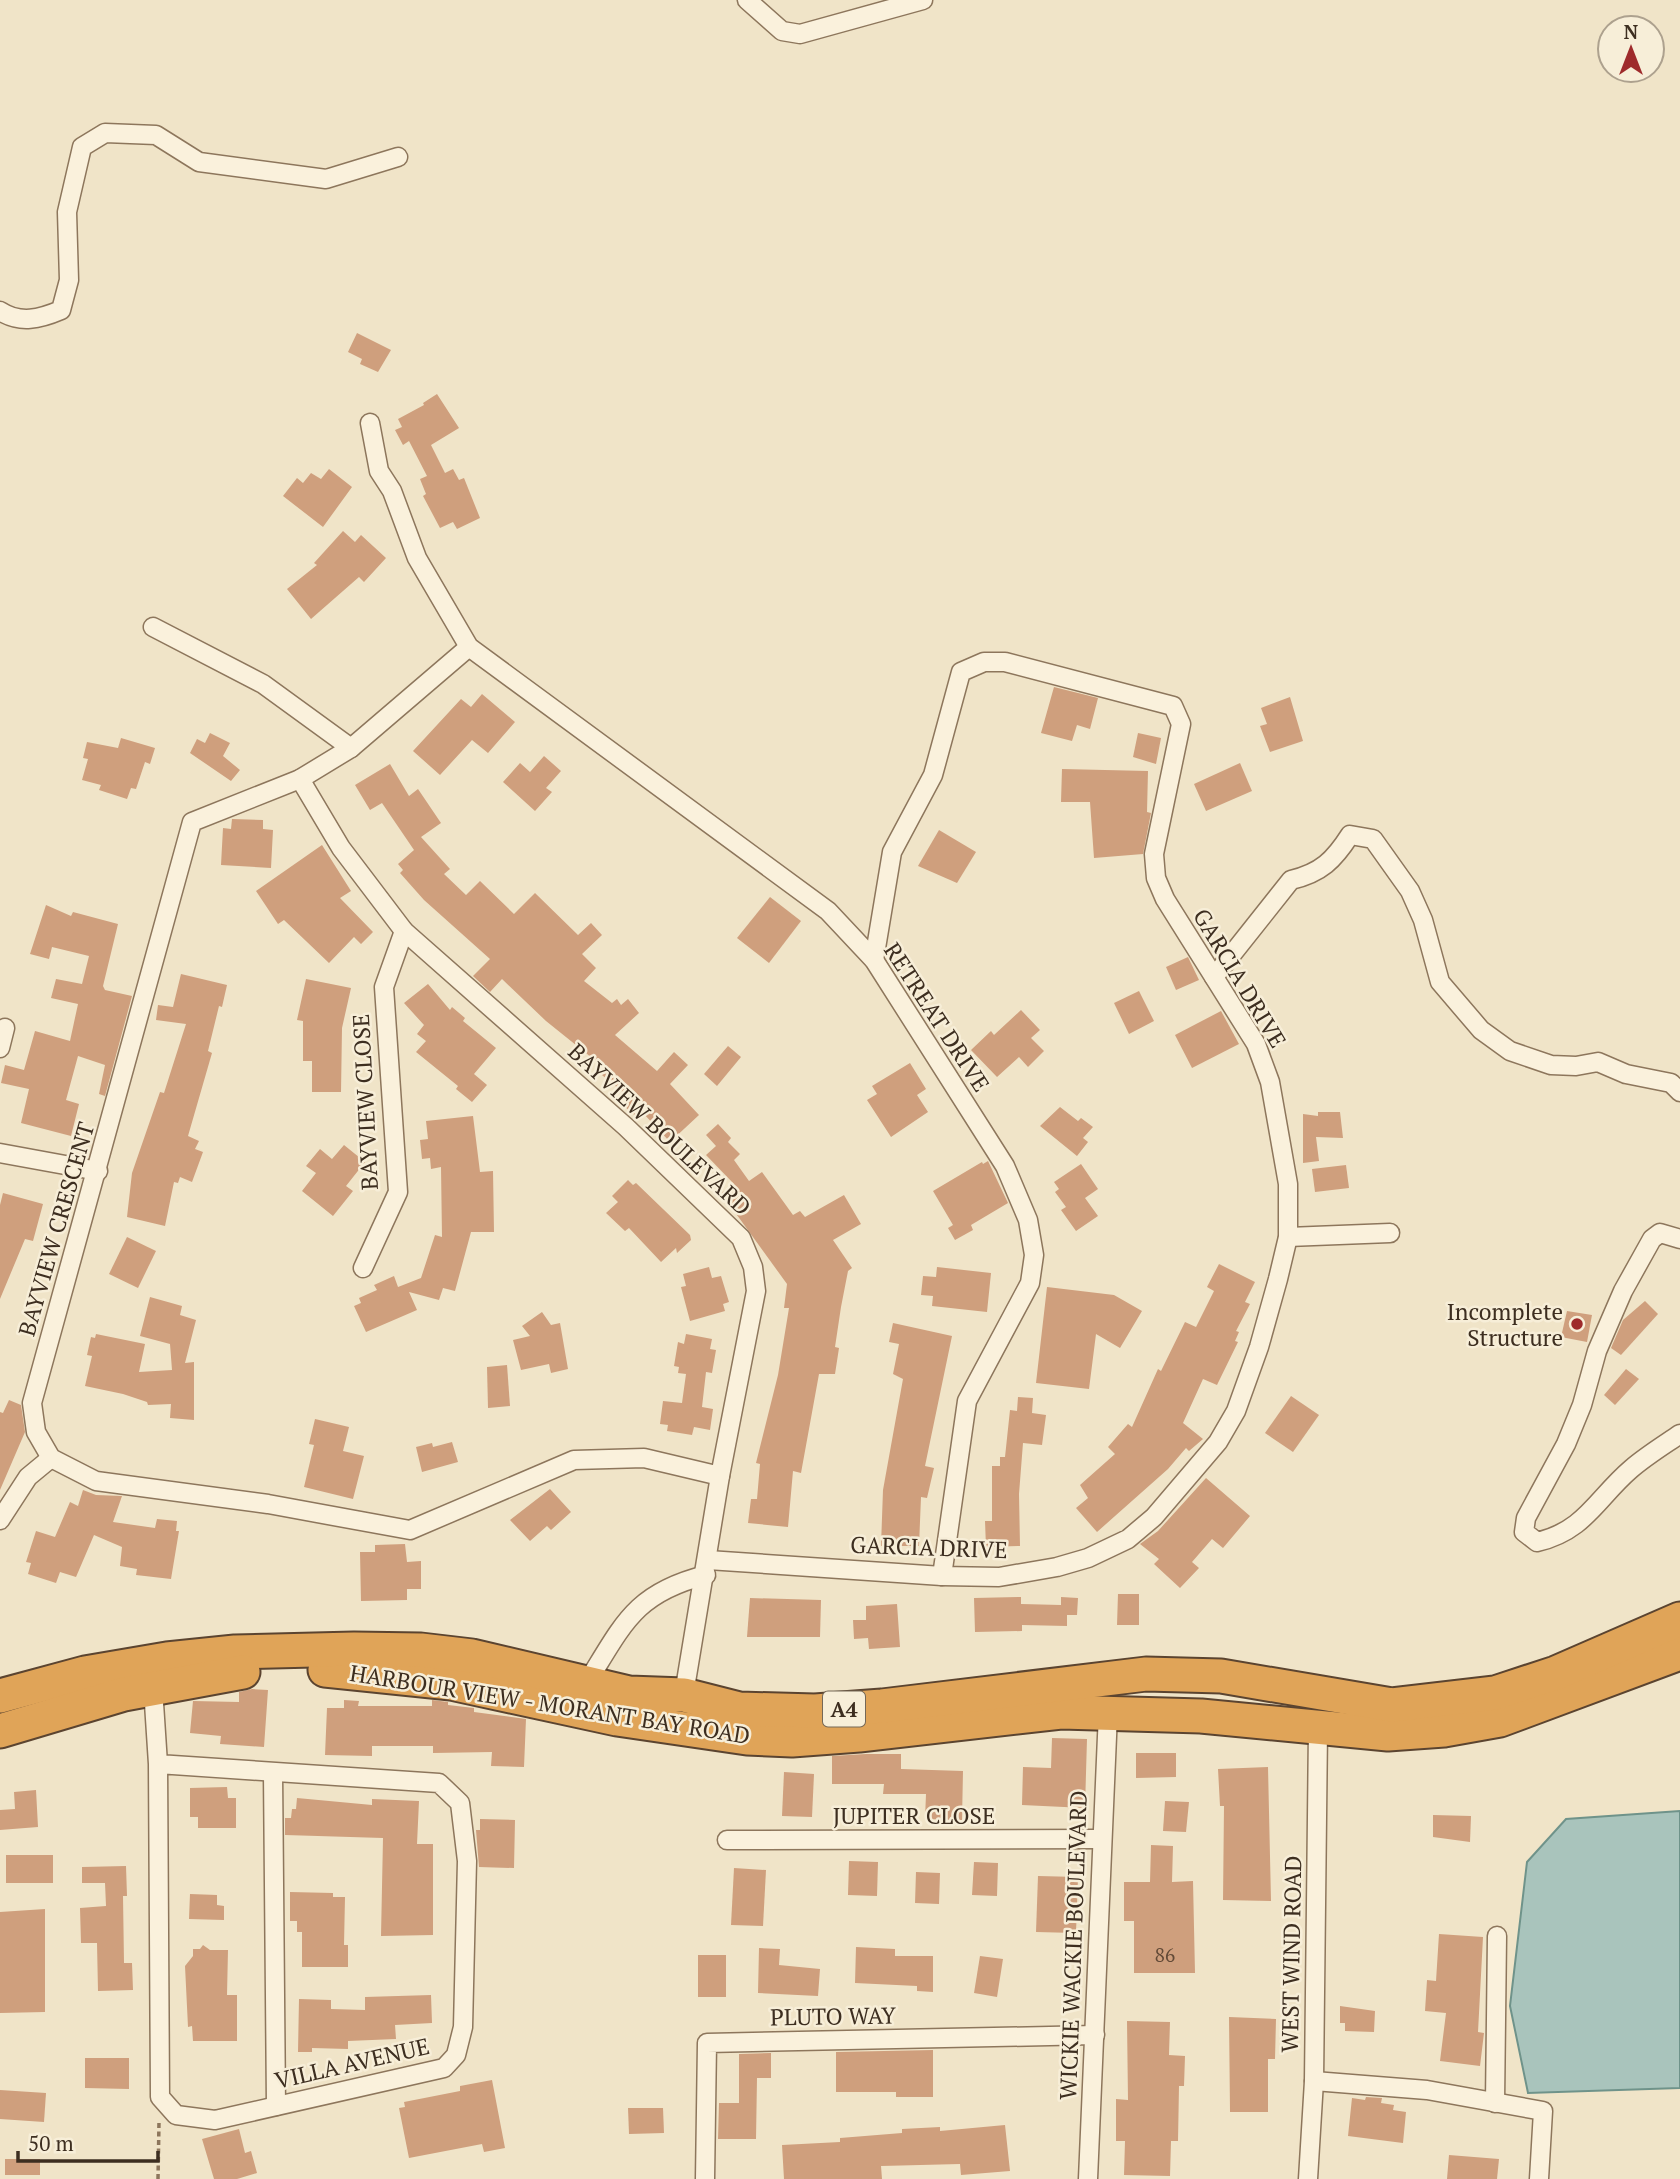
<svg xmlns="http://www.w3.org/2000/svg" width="1680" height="2179" viewBox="0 0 1680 2179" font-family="'PT Serif',serif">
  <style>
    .water { fill: #a9c4bc; stroke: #6f938a; stroke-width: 2 }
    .building { fill: #cf9f7d }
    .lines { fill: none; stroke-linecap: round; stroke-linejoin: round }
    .street-casing { stroke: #8d765c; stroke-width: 21 }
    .highway-casing { stroke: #5b4430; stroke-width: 37 }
    .path { stroke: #8d765c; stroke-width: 3.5; stroke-dasharray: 5 3.5; stroke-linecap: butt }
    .street { stroke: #faf1dc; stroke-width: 18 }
    .highway { stroke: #e0a458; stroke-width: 33 }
    .poi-dot { fill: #9e2a2b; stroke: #f7eed8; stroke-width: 2.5 }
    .labels { text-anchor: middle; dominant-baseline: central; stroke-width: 5; stroke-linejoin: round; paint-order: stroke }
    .number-label { font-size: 19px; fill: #624a37 }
    .shield { fill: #f7eed8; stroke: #756857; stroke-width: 2 }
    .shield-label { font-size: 21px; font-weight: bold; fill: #3d2e20 }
    .street-label { font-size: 23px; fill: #3d2e20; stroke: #f7eed8 }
    .poi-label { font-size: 23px; fill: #3d2e20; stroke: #f7eed8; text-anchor: end }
  </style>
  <rect width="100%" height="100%" fill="#f0e4c8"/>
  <path class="water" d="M1680 1811V2088L1528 2093 1510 2006 1527 1862 1566 1819Z"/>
  <g class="building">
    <path d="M357 333 391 350 378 372 360 364 362 359 348 352Z"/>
    <path d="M437 394 459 428 431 445 445 473 453 469 459 480 464 478 480 518 457 529 453 522 440 528 423 496 426 494 420 479 427 476 409 441 403 445 395 430 402 427 398 419 424 405 423 403Z"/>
    <path d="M329 469 352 487 323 527 283 496 297 478 303 483 311 473 321 479Z"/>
    <path d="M343 531 355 542 361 535 386 558 364 582 359 577 311 619 287 589 317 565 314 563Z"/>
    <path d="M1054 687 1098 698 1090 729 1077 725 1072 741 1041 733Z"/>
    <path d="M482 694 515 722 488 753 472 740 440 775 413 751 461 699 471 707Z"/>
    <path d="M1290 697 1303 741 1270 752 1260 726 1267 724 1261 708Z"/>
    <path d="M210 733 230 743 223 756 240 770 231 781 190 753 197 739 205 743Z"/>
    <path d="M1138 733 1161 738 1156 764 1133 757Z"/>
    <path d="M121 738 155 748 150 764 145 762 136 789 131 788 127 799 99 790 101 785 82 780 88 759 83 758 87 742 118 748Z"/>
    <path d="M544 756 561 771 546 788 552 792 535 811 503 782 520 763 530 772Z"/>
    <path d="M1240 763 1252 791 1206 811 1194 784Z"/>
    <path d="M390 764 409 796 418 789 441 823 421 837 450 869 444 874 466 895 480 881 514 914 535 893 578 935 591 923 602 935 582 954 596 968 584 981 612 1003 617 999 621 1005 628 999 639 1013 615 1035 657 1071 674 1052 688 1065 670 1084 699 1115 670 1142 643 1113 638 1118 624 1106 631 1099 602 1075 607 1070 546 1021 502 979 490 992 473 976 490 959 424 900 400 873 403 870 398 864 414 850 382 803 370 810 355 785Z"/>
    <path d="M1062 769 1148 771 1147 812 1151 813 1143 854 1094 858 1090 802H1061Z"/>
    <path d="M232 819 263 820V829L273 830 271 868 221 865 223 828 231 829Z"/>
    <path d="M939 830 976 852 957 883 918 866Z"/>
    <path d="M322 845 351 891 340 898 373 932 361 944 354 937 329 963 284 920 278 924 256 891Z"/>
    <path d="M770 897 801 921 769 963 737 938Z"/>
    <path d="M46 905 71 916 73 912 118 924 103 986 105 990 132 996 105 1096 99 1094 105 1065 78 1056 66 1100 79 1104 71 1136 21 1123 29 1089 1 1083 5 1065 24 1070 35 1031 70 1041 78 1004 51 998 56 979 82 984 89 956 52 947 49 959 30 954Z"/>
    <path d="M1188 957 1199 980 1176 990 1166 967Z"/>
    <path d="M181 974 227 985 222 1007 219 1006 208 1051 212 1053 188 1136 199 1141 195 1149 203 1152 192 1182 180 1177 178 1183 174 1182 165 1226 127 1217 132 1173 160 1092 164 1093 186 1024 156 1020 158 1005 173 1007Z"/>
    <path d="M306 979 351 988 342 1028 341 1092H312V1061H303V1021L297 1020Z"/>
    <path d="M428 984 450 1010 452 1007 465 1018 463 1021 496 1048 474 1074 487 1085 472 1102 456 1089 458 1086 416 1052 426 1041 417 1034 424 1025 404 1003Z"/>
    <path d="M1139 991 1154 1021 1129 1034 1114 1003Z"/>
    <path d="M1021 1010 1040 1030 1031 1038 1044 1051 1028 1067 1019 1057 997 1077 971 1050 991 1031 994 1035Z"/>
    <path d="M1221 1011 1239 1044 1192 1068 1175 1035Z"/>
    <path d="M728 1046 741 1057 717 1086 704 1074Z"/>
    <path d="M910 1063 926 1089 917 1095 928 1112 891 1137 867 1100 877 1094 872 1086Z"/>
    <path d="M1060 1107 1078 1121 1081 1118 1093 1127 1083 1138 1088 1142 1077 1156 1040 1126Z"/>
    <path d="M1318 1112H1340L1343 1138 1316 1137 1319 1161 1303 1163V1114L1318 1116Z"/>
    <path d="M473 1116 480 1172 493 1171 494 1232H471L455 1291 443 1288 439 1300 409 1292 417 1310 366 1332 354 1306 361 1303 359 1298 377 1290 374 1285 394 1276 398 1287 421 1278 435 1235 442 1237 441 1167 431 1169 430 1158 422 1159 420 1140 428 1139 426 1121Z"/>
    <path d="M718 1124 731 1138 728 1142 740 1154 734 1160 749 1181 762 1172 793 1215 800 1211 805 1217 844 1195 861 1224 833 1240 852 1268 848 1271 841 1307 835 1347 839 1348 835 1374H819L801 1473 793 1471 788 1527 748 1523 751 1499H757L760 1464 756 1463 778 1375 789 1308H784L787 1284 721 1193 734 1184 706 1155 716 1146 706 1135Z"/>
    <path d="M344 1145 365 1162 346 1186 353 1191 333 1216 302 1191 316 1173 306 1166 320 1149 332 1159Z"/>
    <path d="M988 1161 1008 1203 971 1225 973 1230 955 1240 948 1228 953 1225 933 1191 982 1162 983 1164Z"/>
    <path d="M1081 1164 1098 1189 1085 1198 1098 1216 1076 1231 1061 1210 1066 1207 1055 1192 1059 1189 1054 1182Z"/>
    <path d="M1346 1165 1349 1188 1315 1192 1312 1169Z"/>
    <path d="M628 1180 633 1185 636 1183 690 1235 691 1240 677 1253 676 1248 661 1262 629 1228 625 1231 606 1213 618 1202 612 1196Z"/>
    <path d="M3 1193 43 1204 33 1241 25 1239 0 1299V1205Z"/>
    <path d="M127 1237 156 1251 138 1288 109 1274Z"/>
    <path d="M1219 1264 1255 1282 1245 1302 1250 1304 1236 1331 1239 1332 1235 1341 1238 1342 1217 1385 1203 1379 1183 1423 1203 1439 1189 1451 1186 1448 1168 1469 1097 1532 1076 1508 1088 1498 1080 1485 1115 1454 1108 1447 1128 1424 1132 1427 1158 1369 1161 1371 1185 1322 1196 1327 1214 1291 1207 1287Z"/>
    <path d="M709 1267 712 1278 721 1276 729 1302 723 1304 725 1311 690 1321 681 1287 686 1286 683 1274Z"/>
    <path d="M937 1267 991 1273 987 1312 932 1306 933 1296 921 1295 923 1276 936 1277Z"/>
    <path d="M1047 1287 1114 1295 1142 1311 1120 1348 1096 1334 1089 1389 1036 1383Z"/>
    <path d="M150 1297 182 1306 180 1315 196 1320 185 1363 194 1362V1420L170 1418 171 1404 148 1405 147 1402 123 1394 85 1386 92 1356 87 1355 91 1337 95 1338 96 1334 145 1344 139 1372 172 1370 170 1344 140 1336Z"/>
    <path d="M1645 1301 1658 1314 1621 1355 1611 1348 1623 1320Z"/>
    <path d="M1567 1311 1592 1315 1587 1342 1561 1337Z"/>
    <path d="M542 1312 551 1325 560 1323 568 1369 551 1373 549 1364 521 1370 513 1340 530 1336 522 1326Z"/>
    <path d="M893 1323 952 1336 925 1466 934 1468 927 1498 921 1497 919 1546H881L883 1490 903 1379 893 1374 899 1344 889 1342Z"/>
    <path d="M686 1334 712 1339 710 1349 716 1350 712 1373 706 1372 702 1407 713 1409 710 1430 694 1427 692 1435 667 1431 668 1425 660 1424 663 1401 682 1403 686 1374 678 1373 679 1367 674 1366 678 1342 684 1344Z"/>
    <path d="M507 1365 510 1406 488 1408 487 1367Z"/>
    <path d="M1626 1369 1639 1379 1615 1405 1604 1395Z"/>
    <path d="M1291 1396 1319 1415 1293 1452 1265 1433Z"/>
    <path d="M1018 1397 1033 1398 1032 1413 1046 1415 1042 1445 1023 1443 1019 1494 1020 1546 986 1547 985 1521H992V1466H1000V1457H1005L1010 1410 1017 1411Z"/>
    <path d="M9 1400 21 1405 25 1432 0 1490V1412L3 1413Z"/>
    <path d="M315 1419 349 1427 343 1451 364 1456 353 1499 304 1487 314 1445 309 1444Z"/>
    <path d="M452 1442 458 1462 422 1472 416 1447 432 1443 433 1447Z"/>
    <path d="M1206 1478 1250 1516 1223 1548 1212 1539 1192 1562 1199 1568 1180 1588 1154 1564 1159 1559 1140 1544 1158 1531Z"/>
    <path d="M550 1489 571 1512 551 1530 547 1526 530 1541 510 1520Z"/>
    <path d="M83 1490 96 1495 122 1496 113 1522 155 1528 157 1519 177 1521 176 1531H179L171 1579 136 1575 137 1569 120 1566 122 1547 94 1535 76 1577 60 1572 56 1583 28 1574 31 1563 26 1562 36 1531 55 1537 70 1502 78 1506Z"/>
    <path d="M405 1544 407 1562 421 1561V1589H407V1600L361 1601 360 1552H375V1545Z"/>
    <path d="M1118 1594H1139V1625H1117Z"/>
    <path d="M1021 1597V1604L1061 1605V1597L1078 1598 1077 1615H1067V1626L1022 1625V1631L975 1632 974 1598Z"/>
    <path d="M750 1598 821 1600 820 1637H747Z"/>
    <path d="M897 1604 900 1647 869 1649 868 1638 854 1639 853 1620H866V1606Z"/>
    <path d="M252 1689 268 1690 264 1747 220 1744 221 1736 190 1733 193 1701 239 1702V1692Z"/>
    <path d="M344 1700 359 1701 358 1706H432V1700L448 1702V1705L474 1708V1712L526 1719 524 1767 491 1766 492 1752 433 1753V1746H372V1756L325 1755 327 1708H344Z"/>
    <path d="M1052 1738 1087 1739 1085 1808 1022 1805 1023 1767 1051 1768Z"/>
    <path d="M1136 1753H1176V1777L1136 1778Z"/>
    <path d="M866 1754H901V1769L963 1771 962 1820 925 1819 926 1794H883L884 1784H832V1756Z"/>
    <path d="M1268 1767 1271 1901 1223 1900 1224 1806H1220L1218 1769Z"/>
    <path d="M784 1772 814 1774 812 1817 782 1816Z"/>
    <path d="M227 1787 228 1798H236V1828H198V1817H190V1788Z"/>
    <path d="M36 1790 38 1827 0 1830V1810L15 1809 14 1792Z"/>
    <path d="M297 1798 372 1805V1799L419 1801 417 1844H433V1935L381 1936 383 1838 285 1835V1818H291L292 1809H296Z"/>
    <path d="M1165 1801 1189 1802 1186 1832 1163 1831Z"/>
    <path d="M1433 1815 1471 1816 1470 1842 1433 1837Z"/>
    <path d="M480 1819 515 1820 514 1868 479 1867 476 1830H480Z"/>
    <path d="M1151 1845 1173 1846 1172 1882 1193 1881 1195 1973H1134V1921H1124V1882H1150Z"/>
    <rect x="6" y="1855" width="47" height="28"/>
    <path d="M849 1861 878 1862 877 1896 848 1895Z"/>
    <path d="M974 1862 998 1863 997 1896 972 1895Z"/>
    <path d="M126 1866 127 1896H123L124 1963H132L133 1990 98 1991 97 1943H81L80 1908 106 1906 105 1883H82V1867Z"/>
    <path d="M734 1868 766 1870 763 1926 731 1925Z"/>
    <path d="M916 1872 940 1873 939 1904 915 1903Z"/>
    <path d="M1038 1876 1078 1877 1076 1933 1036 1932Z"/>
    <path d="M290 1892 333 1893V1897H345L344 1945H348V1967H302V1932H297V1921H290Z"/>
    <path d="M190 1894 217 1895V1905L224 1906V1920L189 1919Z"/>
    <path d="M45 1909V2012L0 2013V1912Z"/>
    <path d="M1439 1934 1483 1937 1478 2032 1484 2033 1480 2066 1440 2061 1446 2013 1425 2011 1427 1980 1436 1981Z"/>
    <path d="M203 1945 210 1950H228L227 1995H237V2041H193L192 2026 188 2027 185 1966 193 1956V1949H200Z"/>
    <path d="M856 1947 895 1949V1956H933V1992L917 1991V1986L855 1983Z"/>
    <path d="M759 1948 780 1949 779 1965 820 1969 818 1996 758 1993Z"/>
    <rect x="698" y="1955" width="28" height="42"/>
    <path d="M980 1956 1003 1959 997 1997 974 1993Z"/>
    <path d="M431 1995 432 2023 395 2025 396 2039 348 2041V2049L312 2048V2052H298L299 1999 331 2000V2009L365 2010V1997Z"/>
    <path d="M1340 2006 1375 2011 1374 2032 1345 2031V2023H1340Z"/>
    <path d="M1229 2017 1276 2019 1275 2059H1268V2112H1230Z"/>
    <path d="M1127 2021 1170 2022 1169 2055 1185 2056 1184 2086H1179L1178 2141H1171L1170 2176 1124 2175 1125 2141H1116V2099L1128 2100Z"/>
    <path d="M933 2050V2097H896V2092H836V2052Z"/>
    <path d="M771 2053V2078H757L756 2139H718L719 2103H739V2054Z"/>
    <path d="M85 2058H129V2089L85 2088Z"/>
    <path d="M492 2080 505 2148 484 2152 482 2144 409 2158 399 2108 405 2107 404 2102 460 2091V2086Z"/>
    <path d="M0 2090 46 2093 44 2122 0 2119Z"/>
    <path d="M1366 2097 1382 2098 1381 2103 1394 2105 1393 2110 1406 2112 1403 2143 1348 2136 1352 2098 1365 2100Z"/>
    <path d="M628 2108H663L664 2133 629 2134Z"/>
    <path d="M1005 2125 1010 2171 961 2175 960 2164 881 2166 882 2179H784L782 2145 840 2142V2138L902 2133V2129L940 2127V2131Z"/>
    <path d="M239 2129 245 2153 251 2151 257 2173 237 2179H214L202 2139Z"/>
    <path d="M1449 2155 1499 2159 1497 2179H1447Z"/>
    <rect x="5" y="2159" width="35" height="16"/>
  </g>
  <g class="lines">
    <g class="street-casing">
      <g id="street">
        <path d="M747 0 782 31 800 34 923 0"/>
        <path d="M0 311C20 324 40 319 61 310L69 280 67 212 82 147 105 133 156 135 199 162 326 179 398 157"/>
        <path d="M370 423 379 471 392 491 417 558 469 647 828 911 874 960 1005 1166 1028 1220 1034 1255 1030 1283 967 1401 942 1576"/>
        <path d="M153 627 263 684 351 748"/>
        <path d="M469 647 351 748 300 779 192 822 32 1403 36 1432 51 1458 96 1481 268 1504 410 1530 574 1460 644 1458 720 1476"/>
        <path d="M300 779 341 848 404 931 626 1127 741 1238 753 1267 756 1291 720 1476 683 1700"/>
        <path d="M1214 977 1291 880C1321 873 1334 860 1350 835L1373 839 1410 891 1423 920 1440 982 1481 1030 1510 1051 1551 1065 1576 1066 1598 1062 1626 1074 1671 1083 1680 1092"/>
        <path d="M0 1048 5 1028"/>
        <path d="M0 1153 98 1171"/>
        <path d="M1288 1237 1390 1233"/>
        <path d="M1680 1239 1660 1233 1652 1239 1623 1291 1597 1351 1582 1405 1566 1444 1526 1518 1524 1532 1537 1542C1585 1531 1597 1498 1631 1469 1646 1456 1664 1445 1680 1434"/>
        <path d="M363 1268 398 1192 384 987 404 931"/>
        <path d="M0 1520 28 1477 51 1458"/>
        <path d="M708 1560 942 1576 999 1577 1057 1567 1088 1558 1128 1539 1154 1517 1218 1442 1236 1411 1259 1347 1278 1279 1288 1237V1184L1270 1082 1256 1044 1165 899 1156 878 1154 854 1181 724 1173 706 1005 662H984L961 672 933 775 892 852 874 960"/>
        <path d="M586 1684C623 1625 634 1593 706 1575"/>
        <path d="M153 1688 158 1764 160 2097 176 2115 215 2120 444 2068 456 2055 463 2027 467 1861 460 1803 439 1783 158 1764"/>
        <path d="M273 1773 276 2106"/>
        <path d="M727 1840 1101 1839"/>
        <path d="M1314 2081 1427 2090 1543 2111 1539 2179"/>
        <path d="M1495 2103 1497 1936"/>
        <path d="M705 2179 707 2043 1095 2035"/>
        <path d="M1088 2179 1108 1713"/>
        <path d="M1308 2179 1314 2081 1318 1729"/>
      </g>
    </g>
    <g class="highway-casing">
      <g id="highway">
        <path d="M325 1670 451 1683 617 1719 747 1738 792 1740 859 1735 1061 1712 1201 1716 1388 1734 1444 1730 1500 1720 1680 1653"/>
        <path d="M0 1696 85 1673 167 1659 235 1652 354 1649 421 1650 472 1656 629 1693 684 1695 739 1709 815 1711 882 1706 1146 1674 1221 1676 1392 1705 1495 1693 1556 1673 1680 1619"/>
        <path d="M0 1731 124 1694 243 1672"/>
      </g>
    </g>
    <path class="path" d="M158 2179 159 2122"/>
    <use href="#street" class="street"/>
    <use href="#highway" class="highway"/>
  </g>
  <circle class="poi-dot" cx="1577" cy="1324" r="7"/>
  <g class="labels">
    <g class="number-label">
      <text x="1165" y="1954">86</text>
    </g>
    <rect class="shield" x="823" y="1691.5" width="42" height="35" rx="5"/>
    <g class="shield-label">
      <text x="844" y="1709">A4</text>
    </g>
    <g class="street-label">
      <text transform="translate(1240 978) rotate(59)">GARCIA DRIVE</text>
      <text transform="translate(937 1017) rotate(57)">RETREAT DRIVE</text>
      <text transform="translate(365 1102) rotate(-93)">BAYVIEW CLOSE</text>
      <text transform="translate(660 1129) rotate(43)">BAYVIEW BOULEVARD</text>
      <text transform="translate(56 1229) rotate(-74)">BAYVIEW CRESCENT</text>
      <text transform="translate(929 1547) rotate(2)">GARCIA DRIVE</text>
      <text transform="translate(550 1704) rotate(9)">HARBOUR VIEW - MORANT BAY ROAD</text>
      <text x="914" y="1815">JUPITER CLOSE</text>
      <text transform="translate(1073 1945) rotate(-88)">WICKIE WACKIE BOULEVARD</text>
      <text transform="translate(1291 1954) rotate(-89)">WEST WIND ROAD</text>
      <text transform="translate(833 2016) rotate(-1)">PLUTO WAY</text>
      <text transform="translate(352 2063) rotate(-13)">VILLA AVENUE</text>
    </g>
    <g class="poi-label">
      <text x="1563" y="1311">Incomplete<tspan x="1563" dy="26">Structure</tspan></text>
    </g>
  </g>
  <g transform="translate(1631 49)"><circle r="33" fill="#f7eed8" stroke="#ada18e" stroke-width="2"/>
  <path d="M0-5L12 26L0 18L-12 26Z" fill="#9e2a2b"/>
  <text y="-10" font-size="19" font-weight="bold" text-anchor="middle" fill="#3d2e20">N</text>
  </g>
  <path d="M18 2151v10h140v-10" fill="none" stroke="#3d2e20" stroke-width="3.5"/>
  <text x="28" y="2151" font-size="21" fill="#3d2e20" stroke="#f7eed8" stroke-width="5" paint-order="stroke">50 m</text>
</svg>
